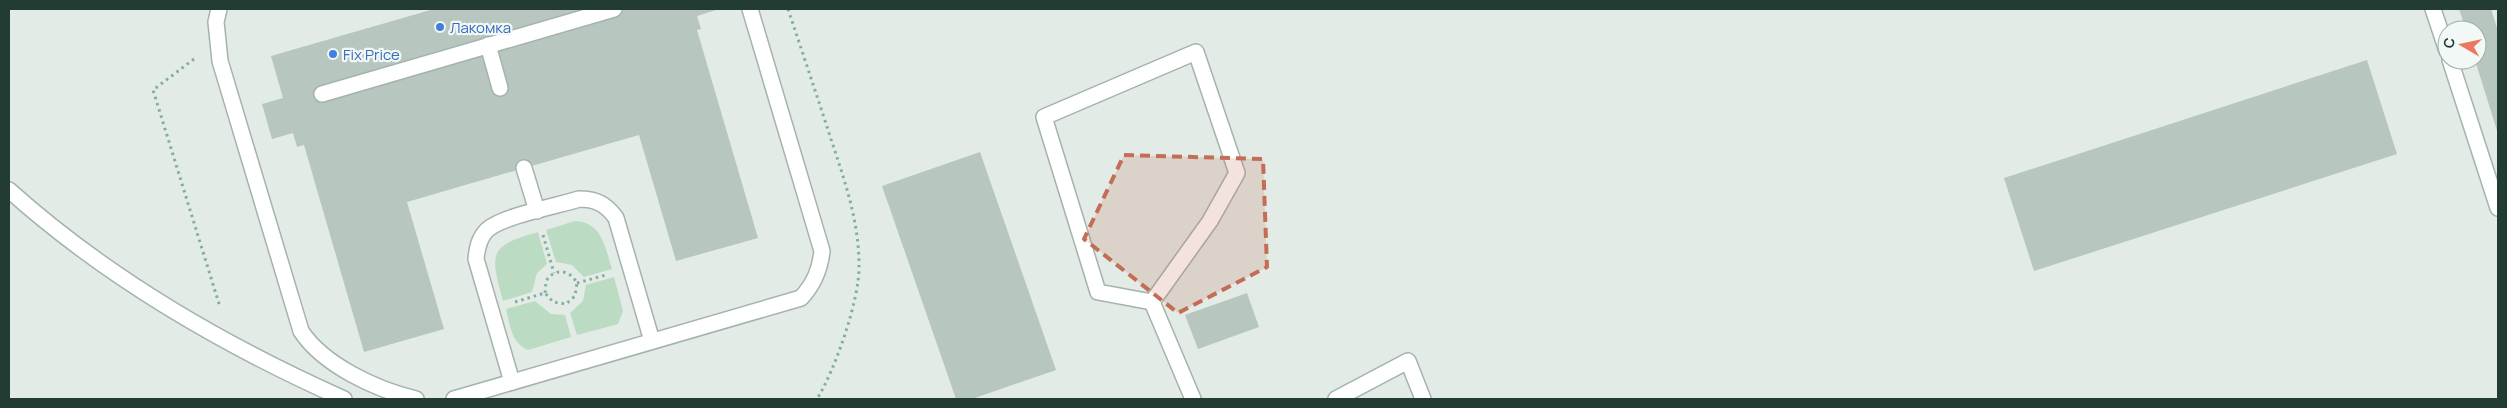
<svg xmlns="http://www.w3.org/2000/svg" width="2507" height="408" viewBox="0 0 2507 408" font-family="Manrope,sans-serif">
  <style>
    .green { fill: #bbdcc2 }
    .building { fill: #b7c6bf }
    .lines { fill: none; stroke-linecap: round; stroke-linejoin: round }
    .service-casing { stroke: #a5b3ad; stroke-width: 18 }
    .path { stroke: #83ae9e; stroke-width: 3; stroke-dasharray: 2.5 4; stroke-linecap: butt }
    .service { stroke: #fff; stroke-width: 15 }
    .marked { fill: #c46d56; fill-opacity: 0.2; stroke: #c46d56; stroke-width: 4; stroke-dasharray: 10 6; stroke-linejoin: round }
    .shop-dot { fill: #3f7fe0; stroke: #f2f8f5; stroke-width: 2 }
    .labels { text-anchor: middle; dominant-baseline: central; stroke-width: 4.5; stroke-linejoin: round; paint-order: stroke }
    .shop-label { font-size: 15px; fill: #366cbe; stroke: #f2f8f5; text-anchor: start }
  </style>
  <rect width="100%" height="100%" fill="#e2ebe6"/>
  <g class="green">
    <path d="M575 221C602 222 605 247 612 269L584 277 572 265 556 262 546 230Z"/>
    <path d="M538 232 547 264 537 273 532 292 503 301C490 253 488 246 538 232Z"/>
    <path d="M614 277 623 311 618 324 577 335 570 313 583 301 586 285Z"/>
    <path d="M535 301 551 314 565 315 571 337 528 350C511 343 510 325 506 309Z"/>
  </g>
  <g class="building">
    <path d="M434 9H719L697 16 701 29 697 30 758 238 676 261 639 135 472 183 407 202 444 329 364 352 304 145 297 147 293 133 272 139 262 104 283 98 271 56Z"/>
    <path d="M2459 9H2491L2498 31V134L2475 60H2477V30H2466Z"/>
    <path d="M2367 60 2397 154 2034 271 2004 178Z"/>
    <path d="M980 152 1056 370 972 399H956L882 186Z"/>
    <path d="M1247 293 1259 327 1198 349 1185 315Z"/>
  </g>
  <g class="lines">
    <g class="service-casing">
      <g id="service">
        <path d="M219 9 216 22 220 61 301 331C323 365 377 390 416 399"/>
        <path d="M2433 9 2447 51"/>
        <path d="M488 45 500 88"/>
        <path d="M1196 52 1237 173 1210 221 1152 302 1098 292 1044 117Z"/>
        <path d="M2450 60 2498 208"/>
        <path d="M322 94 614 9"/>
        <path d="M524 168 537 211"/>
        <path d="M9 190C106 277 225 346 344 399"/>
        <path d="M1152 302 1193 399"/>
        <path d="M512 382 476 259C477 248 479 238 487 230 502 216 557 206 579 199 596 199 606 204 616 218L652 341"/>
        <path d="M454 399 801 298C814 284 820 270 822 251L750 9"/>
        <path d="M1336 399 1408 361 1423 399"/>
      </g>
    </g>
    <g class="path">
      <path d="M788 9C802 51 816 93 830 136 844 179 859 220 859 265 860 299 835 370 817 399"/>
      <path d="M194 59 153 90 220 307"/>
      <path d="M543 235 554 273"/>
      <path d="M577 283 606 275"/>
      <path d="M515 302 545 293 553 302 566 304 575 296 577 283C570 270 555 267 546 281L545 293"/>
    </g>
    <use href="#service" class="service"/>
  </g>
  <path class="marked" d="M1124 155 1263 159 1267 267 1178 313 1084 239Z"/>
  <g class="shop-dot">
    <circle cx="440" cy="27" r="5"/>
    <circle cx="333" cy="54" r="5"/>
  </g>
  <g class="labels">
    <g class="shop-label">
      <text x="450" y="27">Лакомка</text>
      <text x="343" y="54">Fix Price</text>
    </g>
  </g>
  <rect width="2507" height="408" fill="none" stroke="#233c33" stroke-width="20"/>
  <g transform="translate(2462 45) rotate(279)"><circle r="24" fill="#f2f8f5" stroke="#9fada7"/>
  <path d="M0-4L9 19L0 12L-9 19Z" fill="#ec795f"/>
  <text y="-8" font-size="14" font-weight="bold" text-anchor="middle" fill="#233c33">С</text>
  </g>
</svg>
